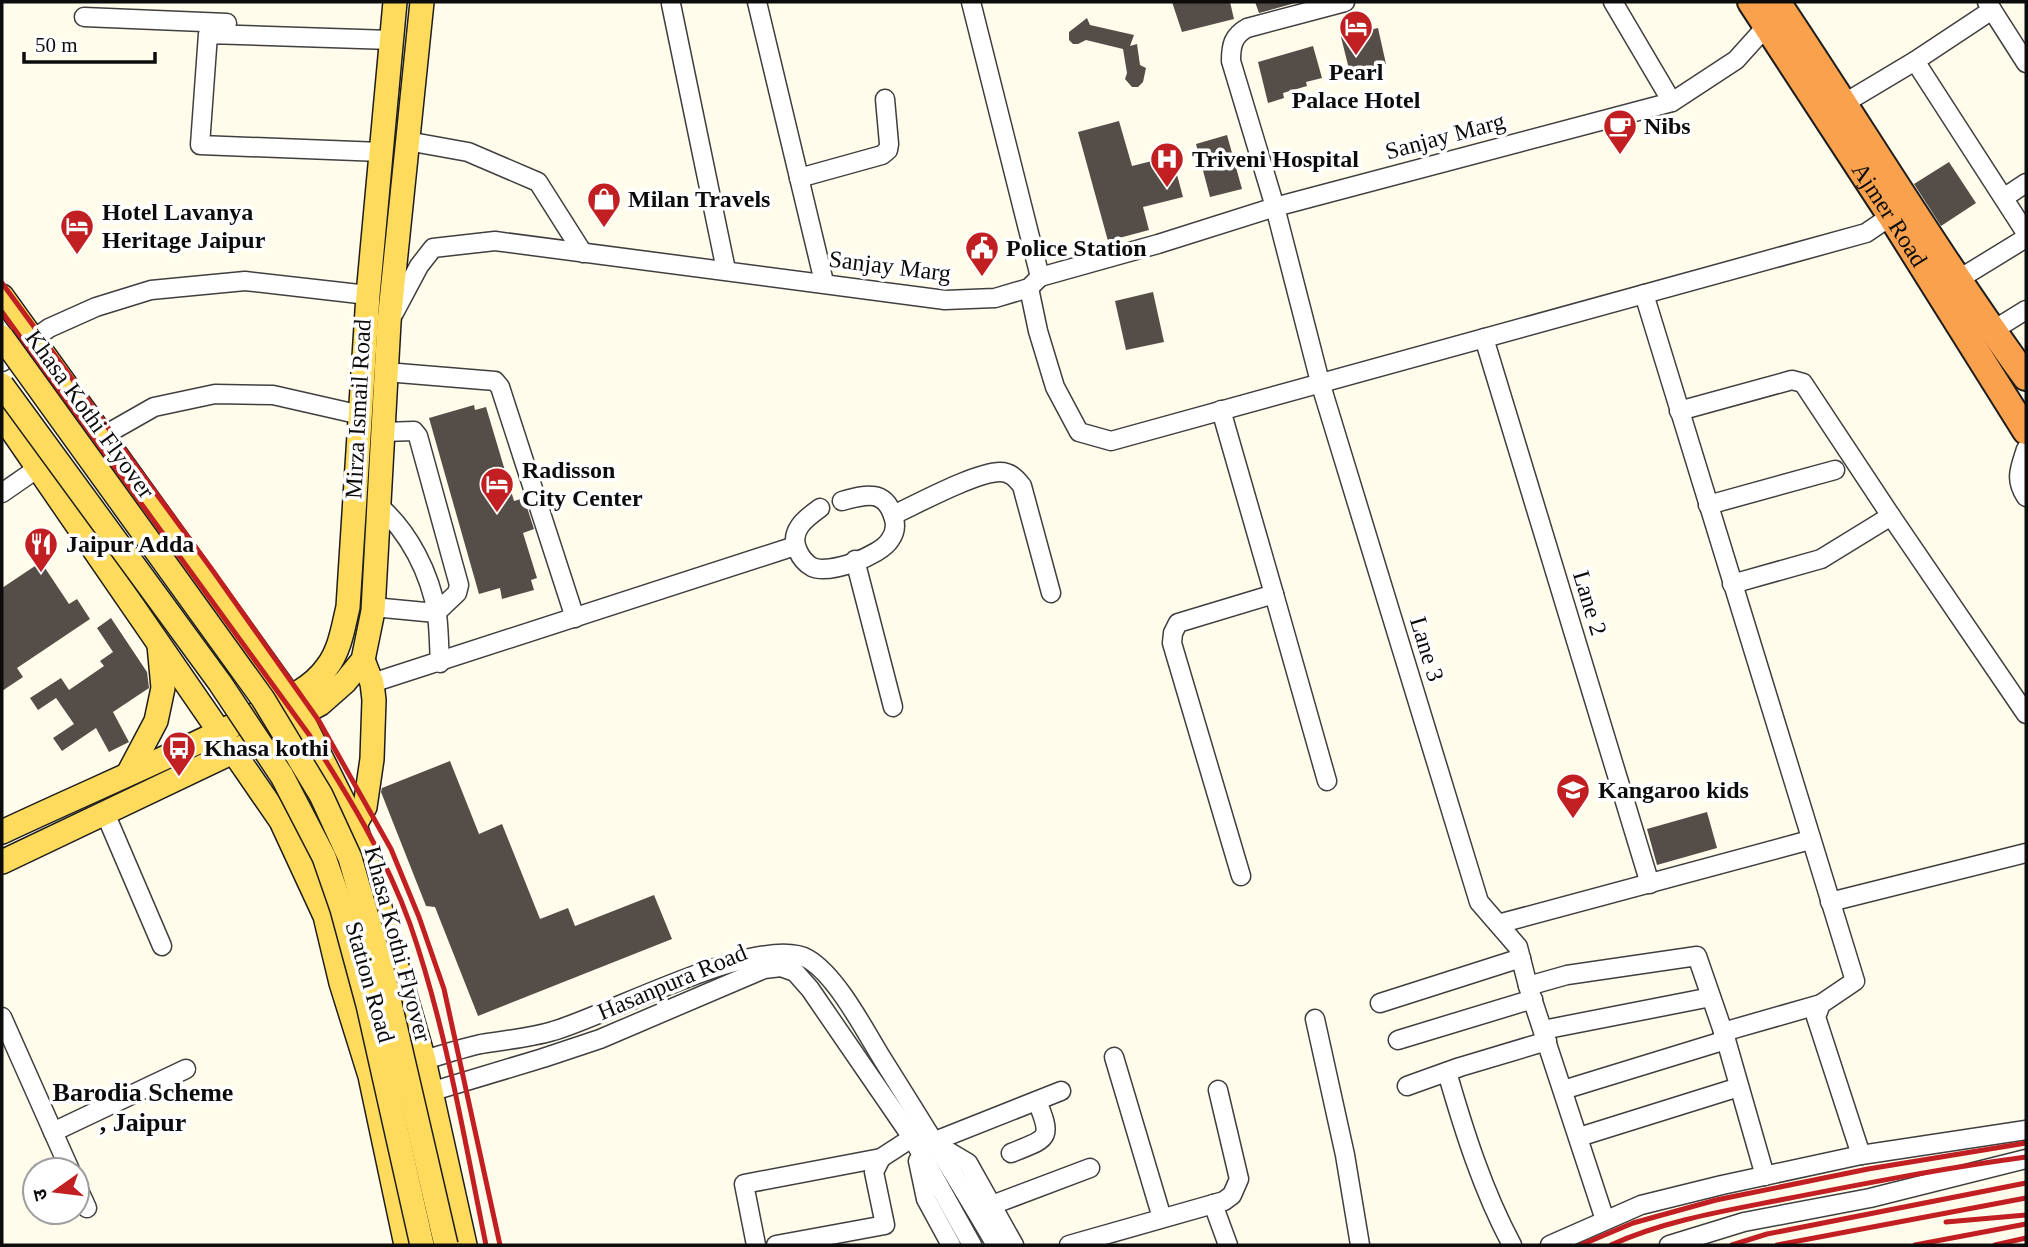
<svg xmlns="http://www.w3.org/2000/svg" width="2028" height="1247" viewBox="0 0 2028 1247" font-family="'Times New Roman','Noto Sans Devanagari',serif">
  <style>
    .building { fill: #554d48 }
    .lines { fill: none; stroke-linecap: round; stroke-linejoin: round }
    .minor-casing { stroke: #3f3f3f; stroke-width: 21 }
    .major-casing { stroke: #1d1d1d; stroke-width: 26 }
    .highway-casing { stroke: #1d1d1d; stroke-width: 30 }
    .minor { stroke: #fff; stroke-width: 18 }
    .major { stroke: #fedb5c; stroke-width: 23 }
    .highway { stroke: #faa14d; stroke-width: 26 }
    .rail { stroke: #c11f22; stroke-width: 5 }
    .major-bridge-casing { stroke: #1d1d1d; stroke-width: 26; stroke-linecap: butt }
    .major-bridge { stroke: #fedb5c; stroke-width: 23 }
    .labels { text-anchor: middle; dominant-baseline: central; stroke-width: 7; stroke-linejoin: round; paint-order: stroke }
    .poi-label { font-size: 24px; font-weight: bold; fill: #0c0c0c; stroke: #fff; text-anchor: start }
    .street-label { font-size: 24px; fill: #0c0c0c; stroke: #fff }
    .neighbourhood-label { font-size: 26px; font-weight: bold; fill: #0c0c0c; stroke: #fff }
  </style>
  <rect width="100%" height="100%" fill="#fffceb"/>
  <g class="building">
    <path d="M1172 2H1230L1234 19 1182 32Z"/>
    <path d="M1255 2H1299L1259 13Z"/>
    <path d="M1087 18 1090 25 1134 35 1130 46 1137 44 1140 65 1146 68 1143 82 1138 87H1132L1125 79 1127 73 1123 49 1086 40 1078 44H1073L1069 40V32Z"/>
    <path d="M1378 28 1386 64 1350 73 1341 37Z"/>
    <path d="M1313 46 1322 78 1306 82 1307 86 1283 93 1284 98 1268 103 1258 62Z"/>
    <path d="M1119 121 1132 166 1172 156 1183 197 1143 207 1149 230 1108 241 1078 132Z"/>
    <path d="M1227 135 1242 189 1210 197 1196 144Z"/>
    <path d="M1949 162 1976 203 1941 226 1914 184Z"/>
    <path d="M1153 292 1164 342 1126 350 1115 301Z"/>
    <path d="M474 405 475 410 486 407 514 501 524 498 534 529 523 533 537 578 531 580 534 590 502 599 500 588 479 594 429 418Z"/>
    <path d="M41 562 69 604 77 599 90 619 17 668 23 677 2 691V588Z"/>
    <path d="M111 618 147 672 149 688 113 712 129 742 109 752 96 728 62 751 53 738 74 724 56 698 38 710 30 698 61 678 69 690 104 666 100 661 113 652 97 628Z"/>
    <path d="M450 761 479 834 502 824 540 919 568 908 575 926 654 895 672 939 478 1016 435 907 426 906 381 792 382 788Z"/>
    <path d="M1707 812 1717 848 1657 865 1647 829Z"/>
  </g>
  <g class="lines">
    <g class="minor-casing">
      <g id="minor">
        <path d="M757 2 824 282"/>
        <path d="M971 2 1040 277"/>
        <path d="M1345 2 1247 28C1233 36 1231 45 1231 61L1275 207 1320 382 1479 902 1518 947 1528 986 1605 1220"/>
        <path d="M1613 2 1672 102"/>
        <path d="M1987 2 2026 63"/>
        <path d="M671 4 726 270"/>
        <path d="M84 17 227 23"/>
        <path d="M1915 61 2026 233"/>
        <path d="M1843 104 1915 61 1992 10"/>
        <path d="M407 141 468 152 538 182 583 253"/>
        <path d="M381 152 200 145 208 34 391 40"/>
        <path d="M799 178 882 155 888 150 889 144 885 99"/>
        <path d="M2005 197 2026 183"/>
        <path d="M1959 279 2026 238"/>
        <path d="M1029 288 1038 331 1055 387 1079 432 1111 441 1866 233 1891 216"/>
        <path d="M1644 294 1855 981 1821 1004 1816 1017 1861 1155"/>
        <path d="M394 313 419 266 433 248 495 241 945 300 995 298 1029 288 1040 277 1158 244 1275 207 1672 102 1736 60 1772 20"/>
        <path d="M1992 331 2026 310"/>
        <path d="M1484 338 1650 884"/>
        <path d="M2 362 49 328 96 307 151 290 245 281 368 295"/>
        <path d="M386 372 495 381 500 387 575 618"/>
        <path d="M1221 410 1274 594 1178 623 1173 633 1172 643 1241 876"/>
        <path d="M1679 411 1792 380 1803 383 1891 516 2026 714"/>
        <path d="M383 432 414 431 418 436 459 585 457 593 436 613"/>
        <path d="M103 436 154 407 215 394 273 395 361 415"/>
        <path d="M2026 449C2020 469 2014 478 2026 497"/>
        <path d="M2 493 38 468"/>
        <path d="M1708 505 1835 470"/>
        <path d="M379 506C409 532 430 573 437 614 439 630 439 647 440 663"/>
        <path d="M820 508C806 518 788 531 798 551 801 558 805 563 812 567 829 575 880 556 890 540 895 533 896 526 894 519 886 489 867 494 842 501"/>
        <path d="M893 515C917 504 976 472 1000 472 1010 472 1016 478 1022 486L1051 593"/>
        <path d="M855 560 893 707"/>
        <path d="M1732 584 1821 559 1891 516"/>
        <path d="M1274 594 1327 781"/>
        <path d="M373 607 436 613"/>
        <path d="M372 683 795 546"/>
        <path d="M105 813 162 946"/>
        <path d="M1830 902 2026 853"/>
        <path d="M1498 924 1810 840"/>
        <path d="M1528 986 1567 975 1697 956 1726 1040 1765 1176"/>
        <path d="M1380 1003 1521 958"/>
        <path d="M2 1017 70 1170"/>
        <path d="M1315 1019 1345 1155 1360 1245"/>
        <path d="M1543 1030 1711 997"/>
        <path d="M1723 1032 1821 1004"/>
        <path d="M1398 1040 1533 999"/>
        <path d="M1114 1057 1162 1218"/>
        <path d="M414 1063C436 1057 458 1049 481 1044 505 1040 530 1038 553 1031 607 1016 761 932 808 959 837 976 865 1031 883 1060 922 1122 960 1183 996 1245"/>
        <path d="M1447 1072C1464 1131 1483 1191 1512 1245"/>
        <path d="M1407 1086 1460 1067 1547 1041"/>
        <path d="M1563 1090 1726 1040"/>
        <path d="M420 1095 543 1058 600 1039 764 969 781 967 795 972 810 989 913 1139 972 1245"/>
        <path d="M53 1132 186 1069"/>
        <path d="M1579 1137 1739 1087"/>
        <path d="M935 1141 1061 1091"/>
        <path d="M941 1147 968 1163 1014 1245"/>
        <path d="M1011 1153C1048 1138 1053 1140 1037 1101"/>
        <path d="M918 1161 926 1199 951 1245"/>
        <path d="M77 1186 87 1208"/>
        <path d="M1213 1204 1228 1245"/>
        <path d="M992 1205 1090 1168"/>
        <path d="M756 1245 744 1184 881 1158 921 1132"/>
        <path d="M776 1245 885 1225 874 1172 881 1158"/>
        <path d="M1069 1245 1224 1201 1232 1195 1239 1179 1218 1090"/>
        <path d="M1550 1245 1641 1205 1722 1185 1861 1155 2026 1130"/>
        <path d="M1669 1245 1744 1222 1870 1198 2026 1159"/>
      </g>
    </g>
    <g class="major-casing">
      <g id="major">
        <path d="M2 296 290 697"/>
        <path d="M2 416 281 821 325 916 341 983 370 1076 406 1245"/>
        <path d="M300 715 355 825 368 866 424 1060 465 1245"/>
        <path d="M128 774 156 721 163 688 159 645"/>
        <path d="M355 825 365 807 372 759 374 700 372 683 363 660"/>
        <path d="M2 832C83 794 166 759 246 719 273 705 309 693 327 667 340 650 343 628 348 607L368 295 395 2"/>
        <path d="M2 862 235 751 300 715 320 704 345 682 363 660 373 611 389 322 422 2"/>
      </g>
    </g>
    <g class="highway-casing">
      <g id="highway">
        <path id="s1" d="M1751 2 1891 216 2026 431"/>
        <path d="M1777 2C1860 126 1938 256 2026 377"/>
      </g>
    </g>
    <use href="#minor" class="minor"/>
    <use href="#major" class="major"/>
    <use href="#highway" class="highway"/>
    <g class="rail">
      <path d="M2 283 213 571 319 721 391 849 419 917 444 989 500 1245"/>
      <path d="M2 312 310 736C348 795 386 857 410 924 446 1027 464 1138 486 1245"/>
      <path d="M1946 1222 2026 1215"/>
      <path d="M1581 1245 1633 1223 1716 1200 1868 1169 2026 1143"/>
      <path d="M1611 1245C1663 1221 1724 1211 1780 1200 1862 1184 1944 1168 2026 1157"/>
      <path d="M1732 1245 1767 1234 2026 1183"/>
      <path d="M1777 1245 2026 1198"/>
      <path d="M1915 1245 2026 1224"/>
      <path d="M1995 1245 2026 1238"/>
    </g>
    <g class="major-bridge-casing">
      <g id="major-bridge">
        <path d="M2 337 263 699 321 795 350 858 381 965 446 1245"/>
        <path d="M2 385 220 683 282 776 324 857 342 909 368 1005 422 1245"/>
      </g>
    </g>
    <use href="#major-bridge" class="major-bridge"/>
  </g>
  <defs>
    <g id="hotel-pin" transform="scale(1.75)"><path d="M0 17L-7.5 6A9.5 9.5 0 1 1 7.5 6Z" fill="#c11f22" stroke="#fff"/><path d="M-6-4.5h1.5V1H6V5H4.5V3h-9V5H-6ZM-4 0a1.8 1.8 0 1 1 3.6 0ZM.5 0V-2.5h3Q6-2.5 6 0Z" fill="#fff"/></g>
    <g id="cafe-pin" transform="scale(1.75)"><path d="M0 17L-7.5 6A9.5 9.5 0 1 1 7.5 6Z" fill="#c11f22" stroke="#fff"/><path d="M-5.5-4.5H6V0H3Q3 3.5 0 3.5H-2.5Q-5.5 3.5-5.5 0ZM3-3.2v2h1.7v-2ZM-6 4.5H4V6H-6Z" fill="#fff"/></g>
    <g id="hospital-pin" transform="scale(1.75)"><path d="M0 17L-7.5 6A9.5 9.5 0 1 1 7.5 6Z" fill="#c11f22" stroke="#fff"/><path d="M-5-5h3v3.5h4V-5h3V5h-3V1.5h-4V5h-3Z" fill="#fff"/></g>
    <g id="shop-pin" transform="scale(1.75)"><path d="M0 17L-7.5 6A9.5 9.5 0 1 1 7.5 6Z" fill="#c11f22" stroke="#fff"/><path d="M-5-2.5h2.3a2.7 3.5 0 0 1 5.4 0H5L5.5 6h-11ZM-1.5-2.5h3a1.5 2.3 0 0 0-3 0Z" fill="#fff"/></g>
    <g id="civic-pin" transform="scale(1.75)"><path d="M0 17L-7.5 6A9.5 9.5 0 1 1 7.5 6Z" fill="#c11f22" stroke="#fff"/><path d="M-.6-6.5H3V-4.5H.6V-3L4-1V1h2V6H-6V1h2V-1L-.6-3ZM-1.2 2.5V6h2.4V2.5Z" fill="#fff"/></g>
    <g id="restaurant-pin" transform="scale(1.75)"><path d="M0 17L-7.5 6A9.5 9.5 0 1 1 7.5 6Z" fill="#c11f22" stroke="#fff"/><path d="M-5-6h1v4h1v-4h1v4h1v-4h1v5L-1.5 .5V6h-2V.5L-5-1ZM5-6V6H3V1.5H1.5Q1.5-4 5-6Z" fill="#fff"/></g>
    <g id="bus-pin" transform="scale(1.75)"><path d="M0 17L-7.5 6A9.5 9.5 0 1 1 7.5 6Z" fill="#c11f22" stroke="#fff"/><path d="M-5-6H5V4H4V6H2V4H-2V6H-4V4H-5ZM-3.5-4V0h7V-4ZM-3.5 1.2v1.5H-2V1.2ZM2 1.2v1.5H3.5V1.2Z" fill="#fff"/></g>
    <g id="school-pin" transform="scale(1.75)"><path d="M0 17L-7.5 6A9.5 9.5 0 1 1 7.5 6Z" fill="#c11f22" stroke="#fff"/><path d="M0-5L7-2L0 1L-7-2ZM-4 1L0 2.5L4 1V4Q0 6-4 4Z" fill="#fff"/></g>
  </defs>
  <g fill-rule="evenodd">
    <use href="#hotel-pin" x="1356" y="27"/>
    <use href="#cafe-pin" x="1620" y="126"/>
    <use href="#hospital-pin" x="1167" y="159"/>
    <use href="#shop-pin" x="604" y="199"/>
    <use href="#hotel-pin" x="77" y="226"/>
    <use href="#civic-pin" x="982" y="248"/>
    <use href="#hotel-pin" x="497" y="484"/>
    <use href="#restaurant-pin" x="41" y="544"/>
    <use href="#bus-pin" x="179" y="748"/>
    <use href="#school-pin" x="1573" y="790"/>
  </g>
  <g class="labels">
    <g class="poi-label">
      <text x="1356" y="72" text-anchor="middle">Pearl<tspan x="1356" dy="28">Palace Hotel</tspan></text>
      <text x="1644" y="126">Nibs</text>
      <text x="1192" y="159">Triveni Hospital</text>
      <text x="628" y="199">Milan Travels</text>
      <text x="102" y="212">Hotel Lavanya<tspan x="102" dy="28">Heritage Jaipur</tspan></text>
      <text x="1006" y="248">Police Station</text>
      <text x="522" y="470">Radisson<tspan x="522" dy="28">City Center</tspan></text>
      <text x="66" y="544">Jaipur Adda</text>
      <text x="204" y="748">Khasa kothi</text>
      <text x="1598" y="790">Kangaroo kids</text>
    </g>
    <g class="street-label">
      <text transform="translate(1445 136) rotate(-15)">Sanjay Marg</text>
      <text stroke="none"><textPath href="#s1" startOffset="254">Ajmer Road</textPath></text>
      <text transform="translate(890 266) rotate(7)">Sanjay Marg</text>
      <text transform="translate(358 409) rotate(-87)">Mirza Ismail Road</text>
      <text transform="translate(90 414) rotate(54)">Khasa Kothi Flyover</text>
      <text transform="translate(1590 603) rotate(73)">Lane 2</text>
      <text transform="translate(1427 649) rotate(73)">Lane 3</text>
      <text transform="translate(398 944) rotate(75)">Khasa Kothi Flyover</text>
      <text transform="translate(370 982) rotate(74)">Station Road</text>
      <text transform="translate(672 982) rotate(-23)">Hasanpura Road</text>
    </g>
    <g class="neighbourhood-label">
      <text x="143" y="1092">Barodia Scheme<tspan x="143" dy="30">, Jaipur</tspan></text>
    </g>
  </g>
  <rect width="2028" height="1247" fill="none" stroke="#0c0c0c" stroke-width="7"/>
  <g transform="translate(56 1191) rotate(256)"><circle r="33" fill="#ffffff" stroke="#9e9e9e" stroke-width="2"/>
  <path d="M0-5L12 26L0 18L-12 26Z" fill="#c11f22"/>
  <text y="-10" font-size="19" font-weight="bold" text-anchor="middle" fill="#0c0c0c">उ</text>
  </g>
  <path d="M24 52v10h131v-10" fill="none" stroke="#0c0c0c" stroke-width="3.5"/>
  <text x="35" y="52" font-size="21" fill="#0c0c0c" stroke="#ffffff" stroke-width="5" paint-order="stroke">50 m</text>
</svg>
